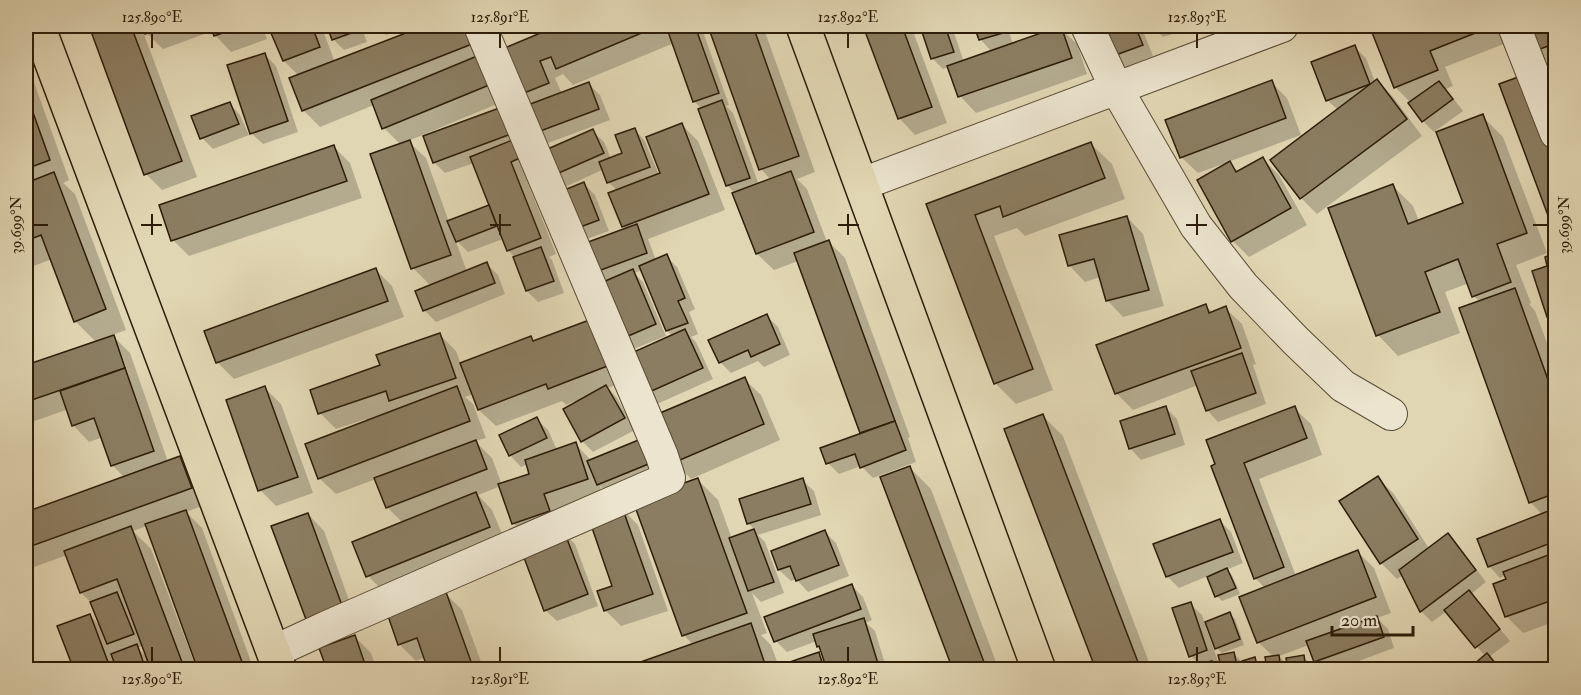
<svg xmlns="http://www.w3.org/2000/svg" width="1581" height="695" viewBox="0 0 1581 695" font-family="'IM FELL Double Pica',serif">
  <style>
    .shadow { fill: #0003; fill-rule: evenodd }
    .building { fill: #8b7d61; stroke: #2d1d09; stroke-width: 1.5 }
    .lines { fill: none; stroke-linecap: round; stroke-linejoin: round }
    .minor-casing { stroke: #5a4b34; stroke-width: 34 }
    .major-casing { stroke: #2d1d09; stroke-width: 36 }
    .minor { stroke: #ece4ce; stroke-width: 32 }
    .major { stroke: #e1d6b3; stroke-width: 33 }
    .ticks { fill: none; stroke: #2d1d09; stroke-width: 2 }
    .neatline { fill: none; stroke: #2d1d09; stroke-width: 2 }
    .ticks-label { font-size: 15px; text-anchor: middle; fill: #2d1d09 }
  </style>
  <rect width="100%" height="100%" fill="#e1d6b3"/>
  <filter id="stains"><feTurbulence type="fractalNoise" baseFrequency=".00333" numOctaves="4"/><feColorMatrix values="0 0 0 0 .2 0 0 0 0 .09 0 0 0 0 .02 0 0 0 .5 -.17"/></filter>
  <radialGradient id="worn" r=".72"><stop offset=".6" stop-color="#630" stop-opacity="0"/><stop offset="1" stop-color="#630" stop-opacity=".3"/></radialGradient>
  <g class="shadow">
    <path d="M91 26H262L267 39 231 52 215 35 213 31 163 49 142 29 197 177 162 190 146 174Z"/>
    <path d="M270 26H321L335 62 428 26H471L509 99 408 141 426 158 449 222 491 206 474 163 445 173 434 162 501 109 537 174 526 178 556 254 549 257 552 260 564 293 538 302 527 291 515 258 508 250 503 239 468 252 455 239 467 272 487 264 498 275 505 294 436 322 424 310 431 286 413 268 372 155 401 145 384 128 374 105 320 127 303 110 299 76 284 61Z"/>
    <path d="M328 26H361L367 42 344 50 333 39Z"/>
    <path d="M376 26H411L386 35Z"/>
    <path d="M506 26H520L510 29Z"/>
    <path d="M561 26H664L670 39 672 38 667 26H701L729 105 726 106 733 113 759 185 771 180 761 169 710 26H763L815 172 797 179 807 189 827 242H829L845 258 910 437 908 438 916 462 873 478 861 466 839 474 828 463 862 434 798 261 774 270 757 254 735 194 727 185 702 109 695 102 674 43 573 85 563 74 555 78 562 94 589 84 600 95 610 120 548 143 537 132 532 105 521 94 502 51Z"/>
    <path d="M864 26H911L947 123 915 135 899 118Z"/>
    <path d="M921 26H950L952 27 964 62 992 52 980 39 975 26H1007L1013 44 1060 28 1077 44 1087 74 976 113 960 96 949 67 943 69 932 58Z"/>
    <path d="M1103 26H1141L1153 56 1126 67 1114 56Z"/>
    <path d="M1152 26H1197L1163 37Z"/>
    <path d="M1386 26H1498L1500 31 1514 40 1445 67 1453 86 1446 89 1463 111 1434 132 1423 121 1411 103 1395 87 1373 31Z"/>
    <path d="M1527 26H1556V70L1536 50Z"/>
    <path d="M1354 47 1366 58 1375 82 1377 81 1393 97 1422 136 1317 214 1301 198 1338 110 1327 100Z"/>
    <path d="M265 55 276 66 298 132 263 144 251 133Z"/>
    <path d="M26 60 69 180 63 183 75 194 126 330 112 335 130 353 168 462 180 458 196 474 207 504 186 512 202 528 254 670H75L90 615 102 628 92 603 81 593 67 555 26 570V513L125 478 112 465 103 437 89 442 73 425 66 410 26 424V366L96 342 75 321 52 259 26 269ZM147 526 197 661 194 662 151 549 133 531ZM144 645 149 659 138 648Z"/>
    <path d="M1271 82 1287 98 1301 135 1228 162 1239 172 1263 159 1279 175 1307 225 1249 257 1233 241 1226 163 1198 173 1181 157Z"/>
    <path d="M1501 85 1556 145V232Z"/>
    <path d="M229 103 240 115 249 135 213 149 202 138Z"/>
    <path d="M1482 116 1503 137 1547 253 1516 265 1531 303 1529 304 1535 311 1556 367V621L1523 633 1506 616 1508 580 1506 575 1500 578 1489 566 1543 515 1530 502 1480 302 1474 296 1469 283 1445 292 1460 333 1398 356 1378 335 1392 185 1413 206 1419 221 1465 204Z"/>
    <path d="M682 125 698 141 725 210 648 239 656 260 666 256 677 267 695 309 689 312 698 334 691 337 696 342 713 379 657 404 646 393 673 336 667 331 642 270 634 273 643 282 666 336 631 350 592 273 626 230 623 226 618 191 608 182 604 169 565 187 553 176 592 131 604 142 611 159 624 154 634 129 645 141 659 175 662 174Z"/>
    <path d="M1091 144 1112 164 1125 199 1025 236 1017 228 994 236 1053 390 1016 404 995 383 928 205Z"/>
    <path d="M334 147 350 163 362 198 189 256 173 240Z"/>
    <path d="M584 184 595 195 609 231 584 240 573 229Z"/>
    <path d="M1127 217 1143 234 1164 306 1123 317 1107 300 1100 277 1085 282 1069 265Z"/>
    <path d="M1556 255V323L1548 316 1549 267Z"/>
    <path d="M376 270 392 286 404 317 234 379 218 363 206 332Z"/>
    <path d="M1206 306 1213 313 1225 308 1242 324 1256 364 1253 365 1266 404 1218 422 1207 410 1198 385 1133 410 1116 393Z"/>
    <path d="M767 316 778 327 790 355 764 367 758 361 731 373 720 362Z"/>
    <path d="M591 321 625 382 608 388 617 398 635 430 593 452 582 441 575 401 566 405 562 401 496 426 479 410 473 394 465 397 473 404 486 438 475 441 492 458 502 485 531 475 528 464 521 467 510 455 536 419 548 430 557 450 575 444 592 461 641 441 661 474 610 496 600 486 603 496 530 540 513 523 501 486 478 495 492 510 506 543 384 592 368 576 403 523 387 507 376 479 336 494 319 478 367 422 366 419 336 429 320 413 382 366 440 335 456 351 461 365 530 338 535 342Z"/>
    <path d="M744 379 761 395 780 440 691 479 675 462Z"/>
    <path d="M264 387 281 404 313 493 276 506 260 490Z"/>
    <path d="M1166 408 1177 419 1185 445 1141 460 1130 448Z"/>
    <path d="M1294 408 1311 424 1322 455 1259 479 1296 576 1358 552 1374 568 1391 613 1377 618 1388 629 1394 648 1334 670H1319L1323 669 1315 661 1309 645 1279 656 1289 667 1303 656 1315 670H1268L1274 657 1258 642 1265 588 1255 578 1213 467Z"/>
    <path d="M1043 416 1063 436 1152 670H1097Z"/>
    <path d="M910 468 931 489 999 670H954Z"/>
    <path d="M1378 478 1394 494 1430 550 1448 535 1459 547 1486 582 1471 594 1510 641 1489 657 1501 670H1469L1485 656 1447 611 1432 622 1421 611 1403 575 1397 579 1381 563Z"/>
    <path d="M697 479 718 500 732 539 755 530 748 523 802 480 814 491 821 515 758 535 765 542 784 593 761 602 752 593 767 633 761 635 771 645 780 670H623L693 645 684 635Z"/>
    <path d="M622 509 638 525 668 611 621 626 605 610 614 587Z"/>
    <path d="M308 514 324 531 358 625 324 637Z"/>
    <path d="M1220 521 1231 532 1243 563 1226 570 1232 575 1240 594 1222 601 1217 596 1208 576 1179 588 1167 576Z"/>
    <path d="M825 532 836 543 849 576 808 592 796 579 791 581 779 570 773 552Z"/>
    <path d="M564 533 575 544 598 606 557 621 545 610Z"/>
    <path d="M852 586 863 597 872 620 866 623 875 631 887 670H784L818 654 826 661 822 650 818 646 817 641 787 652 776 641Z"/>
    <path d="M446 594 462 610 484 670H430L426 657 416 661 399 644Z"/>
    <path d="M1190 604 1202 615 1205 624 1229 614 1235 619 1244 645 1222 653 1217 648 1209 627 1206 628 1218 661 1212 663 1219 670H1194L1200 665 1191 656Z"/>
    <path d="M355 637 371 653 377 670H328Z"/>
    <path d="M1233 653 1242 662 1254 659 1260 664 1261 670H1223Z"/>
  </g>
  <g class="building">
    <path d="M89 26H131L182 161 144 175Z"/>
    <path d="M142 26H168L145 34Z"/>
    <path d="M210 26H243L214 36Z"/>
    <path d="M268 26H312L320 47 283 61Z"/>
    <path d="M327 26H355L357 31 332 40Z"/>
    <path d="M424 26H465L472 44 302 111 289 78Z"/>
    <path d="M557 26H655L656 27 556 69 551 57 540 61 549 83 519 95 500 50Z"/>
    <path d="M666 26H695L719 93 693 102Z"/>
    <path d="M708 26H753L799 156 759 170Z"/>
    <path d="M863 26H902L932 107 898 119Z"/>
    <path d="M920 26H945L954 52 931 59Z"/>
    <path d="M974 26H1001L1003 33 979 40Z"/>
    <path d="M1061 26 1072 58 958 97 947 66Z"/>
    <path d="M1101 26H1135L1143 45 1113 56Z"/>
    <path d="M1382 26H1493L1430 51 1438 70 1394 88 1371 30Z"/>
    <path d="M1525 26H1556V43L1535 51Z"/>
    <path d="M1355 45 1370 84 1326 101 1311 62Z"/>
    <path d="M265 53 288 121 250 134 227 65Z"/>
    <path d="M482 54 494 83 382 129 371 100Z"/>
    <path d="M1521 76 1556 170V237L1499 84Z"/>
    <path d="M1377 79 1407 119 1300 199 1270 160Z"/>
    <path d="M1272 80 1286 118 1180 158 1165 120Z"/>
    <path d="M1439 81 1453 99 1422 122 1408 103Z"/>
    <path d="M589 82 599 109 535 133 525 106Z"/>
    <path d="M26 93 50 160 26 169Z"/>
    <path d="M722 100 750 178 726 186 698 109Z"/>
    <path d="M230 102 239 124 200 139 191 116Z"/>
    <path d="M502 107 511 134 433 163 423 136Z"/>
    <path d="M1483 114 1527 233 1497 244 1511 282 1472 297 1458 259 1425 272 1440 312 1376 336 1328 208 1393 184 1408 224 1463 203 1436 132Z"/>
    <path d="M682 123 709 194 622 227 608 193 660 173 646 137Z"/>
    <path d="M635 128 650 167 607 183 599 162 622 153 615 135Z"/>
    <path d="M593 129 604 153 552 176 541 152Z"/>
    <path d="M515 139 522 157 511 162 541 238 507 251 470 157Z"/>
    <path d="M410 140 451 255 411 269 370 154Z"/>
    <path d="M1091 142 1105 178 1003 217 1000 206 975 215 1033 369 994 384 926 204Z"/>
    <path d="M334 145 347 181 171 241 159 205Z"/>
    <path d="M1263 157 1291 208 1231 242 1197 180 1230 161 1236 172Z"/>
    <path d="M791 171 814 232 756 254 732 193Z"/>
    <path d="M54 172 106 309 74 322 41 235 26 241V183Z"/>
    <path d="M584 182 599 220 572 230 557 193Z"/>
    <path d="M489 205 497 226 456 242 447 221Z"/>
    <path d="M1127 216 1149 290 1106 301 1094 259 1068 266 1059 235Z"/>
    <path d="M637 224 647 253 590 274 580 245Z"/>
    <path d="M829 240 895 421 860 433 794 253Z"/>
    <path d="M541 247 554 281 526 291 513 257Z"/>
    <path d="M1556 253V314L1547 317 1532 271 1547 266 1545 257Z"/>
    <path d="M667 254 685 298 678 301 688 323 666 331 639 266Z"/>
    <path d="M487 262 495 283 423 311 415 291Z"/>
    <path d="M376 268 388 301 216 363 204 331Z"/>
    <path d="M633 269 656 324 619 340 596 285Z"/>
    <path d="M1515 288 1556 402V493L1529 503 1459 308Z"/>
    <path d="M1206 304 1209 313 1226 306 1241 348 1115 394 1096 345Z"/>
    <path d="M767 314 780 344 751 357 748 350 719 363 708 340Z"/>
    <path d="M592 319 610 365 548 389 546 384 478 410 460 363 531 336 533 341Z"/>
    <path d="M685 329 703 368 645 394 627 355Z"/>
    <path d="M440 333 456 378 389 401 386 391 318 414 310 390 380 365 376 355Z"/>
    <path d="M114 335 125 368 26 402V365Z"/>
    <path d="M1242 353 1256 393 1206 411 1191 371Z"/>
    <path d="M125 368 154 451 111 466 94 418 72 426 60 391Z"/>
    <path d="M745 377 764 424 673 463 653 416Z"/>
    <path d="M606 385 625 418 581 442 563 409Z"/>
    <path d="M265 386 298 477 258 491 226 400Z"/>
    <path d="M457 386 470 421 318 479 305 444Z"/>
    <path d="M1166 406 1175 434 1129 449 1120 421Z"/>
    <path d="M1295 406 1307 438 1244 463 1284 567 1254 579 1211 466 1215 464 1206 440Z"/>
    <path d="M1043 414 1141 670H1096L1004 429Z"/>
    <path d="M537 417 547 438 509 456 499 435Z"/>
    <path d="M895 421 906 450 860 468 855 454 826 464 820 448Z"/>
    <path d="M641 439 651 463 597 485 587 461Z"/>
    <path d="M476 440 487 469 386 508 374 478Z"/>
    <path d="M576 442 588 479 544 494 550 511 512 524 498 484 529 474 525 460Z"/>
    <path d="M180 456 192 488 26 548V512Z"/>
    <path d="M910 466 987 670H953L880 477Z"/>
    <path d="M1378 476 1418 539 1380 564 1339 501Z"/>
    <path d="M698 478 747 613 682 636 633 501Z"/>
    <path d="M803 478 811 504 747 524 739 499Z"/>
    <path d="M476 492 490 527 366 577 352 542Z"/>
    <path d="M622 507 653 594 604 611 597 591 612 586 589 519Z"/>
    <path d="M1556 508V541L1488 567 1477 539Z"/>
    <path d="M186 510 245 670H198L145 524Z"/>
    <path d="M308 513 343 608 307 622 271 526Z"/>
    <path d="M1220 519 1233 552 1166 577 1153 544Z"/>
    <path d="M131 526 185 670H151L117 579 80 593 64 551Z"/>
    <path d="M754 529 774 582 748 591 729 538Z"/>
    <path d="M825 530 839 565 796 581 790 566 778 570 771 551Z"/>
    <path d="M564 531 588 594 544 611 520 547Z"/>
    <path d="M1448 533 1476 570 1420 612 1399 570Z"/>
    <path d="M1358 550 1376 597 1257 643 1239 597Z"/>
    <path d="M1556 552V599L1505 617 1493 584 1506 579 1503 572Z"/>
    <path d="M1227 568 1236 588 1215 597 1207 577Z"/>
    <path d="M852 584 861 609 774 642 764 617Z"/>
    <path d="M1469 590 1500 629 1475 648 1444 610Z"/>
    <path d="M117 592 134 634 107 644 90 602Z"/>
    <path d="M446 592 474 670H428L417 638 398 645 387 613Z"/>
    <path d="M1191 602 1207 650 1189 657 1172 608Z"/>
    <path d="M1230 612 1240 639 1215 649 1205 622Z"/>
    <path d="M90 614 111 670H74L57 626Z"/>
    <path d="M1377 616 1384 637 1314 662 1306 641Z"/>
    <path d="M864 618 880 670H827L819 646 817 647 813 634Z"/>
    <path d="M751 623 767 670H618Z"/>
    <path d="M355 635 367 670H327L319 648Z"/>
    <path d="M137 644 146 670H117L111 654Z"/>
    <path d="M819 652 824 670H782L781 665Z"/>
    <path d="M1234 652 1238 670H1222L1218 655Z"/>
    <path d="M1487 653 1501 670H1467Z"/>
    <path d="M1279 655 1281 670H1267L1265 657Z"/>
    <path d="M1304 655 1306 670H1288L1286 658Z"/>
    <path d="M1255 657 1258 670H1244L1242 661Z"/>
    <path d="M1212 661 1214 670H1193L1192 666Z"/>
  </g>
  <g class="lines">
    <g class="minor-casing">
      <g id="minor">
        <path d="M1087 26 1116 88 1196 226 1243 286 1296 341 1343 386 1391 414"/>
        <path d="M1514 26 1556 133"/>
        <path d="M862 184 1282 26"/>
        <path d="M273 652 327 627 669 478 662 456 480 26"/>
      </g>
    </g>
    <g class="major-casing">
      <g id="major">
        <path d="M38 26 280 670"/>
        <path d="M803 26 1039 670"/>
      </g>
    </g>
    <use href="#minor" class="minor"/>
    <use href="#major" class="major"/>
  </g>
  <path class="ticks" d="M152 33V48M500 33V48M848 33V48M1197 33V48M152 214V235M500 214V235M848 214V235M1197 214V235M33 225H48M141 225H162M490 225H511M838 225H859M1186 225H1207M1533 225H1548M152 647V662M500 647V662M848 647V662M1197 647V662"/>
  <rect width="1581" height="695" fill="none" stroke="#e1d6b3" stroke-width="66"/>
  <path d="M1332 626v9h81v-9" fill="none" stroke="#2d1d09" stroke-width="3"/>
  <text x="1341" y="626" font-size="18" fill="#2d1d09" stroke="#ece4ce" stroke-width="4.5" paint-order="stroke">20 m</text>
  <rect x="33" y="33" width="1515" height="629" class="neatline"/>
  <g class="ticks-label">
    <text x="152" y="22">125.890°E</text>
    <text x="500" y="22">125.891°E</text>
    <text x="848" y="22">125.892°E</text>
    <text x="1197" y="22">125.893°E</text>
    <text transform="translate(16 225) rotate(-90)" y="5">39.699°N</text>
    <text transform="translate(1564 225) rotate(-90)" y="5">39.699°N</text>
    <text x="152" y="684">125.890°E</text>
    <text x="500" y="684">125.891°E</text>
    <text x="848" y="684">125.892°E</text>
    <text x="1197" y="684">125.893°E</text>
  </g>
  <rect width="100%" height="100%" filter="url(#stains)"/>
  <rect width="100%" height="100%" fill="url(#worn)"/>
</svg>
